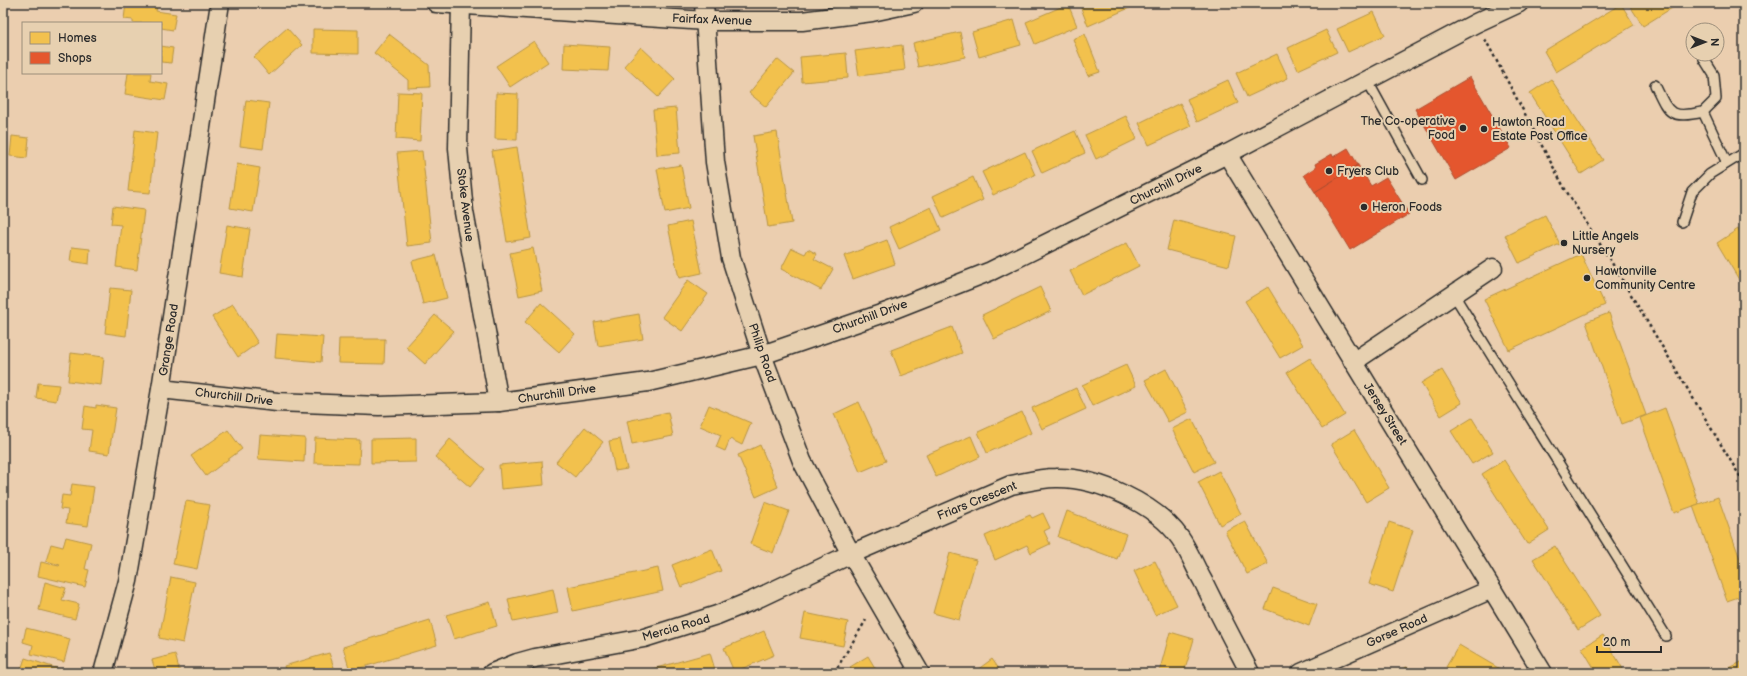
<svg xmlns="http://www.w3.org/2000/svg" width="1747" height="676" viewBox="0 0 1747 676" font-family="'Balsamiq Sans',sans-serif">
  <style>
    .homes { fill: #f2c14e; stroke: #b69444 }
    .shops { fill: #e4572e; stroke: #ac4a2d }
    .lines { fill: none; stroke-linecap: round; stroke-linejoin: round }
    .service-casing { stroke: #2b2b2b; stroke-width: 12 }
    .minor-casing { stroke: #2b2b2b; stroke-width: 21 }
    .path { stroke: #2b2b2b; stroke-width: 2.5; stroke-dasharray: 3 3; stroke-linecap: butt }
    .service { stroke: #e7d0b0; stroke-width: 9 }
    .minor { stroke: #e7d0b0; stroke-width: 18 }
    .poi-dot { fill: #2b2b2b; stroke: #e7d0b0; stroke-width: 1.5 }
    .labels { text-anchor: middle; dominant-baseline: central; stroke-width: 4; stroke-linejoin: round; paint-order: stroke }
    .street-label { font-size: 12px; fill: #2b2b2b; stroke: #e7d0b0 }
    .poi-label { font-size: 12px; fill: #2b2b2b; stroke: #e7d0b0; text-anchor: start }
  </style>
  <rect width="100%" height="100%" fill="#ebceaf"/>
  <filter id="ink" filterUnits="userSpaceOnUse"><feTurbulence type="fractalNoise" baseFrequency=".025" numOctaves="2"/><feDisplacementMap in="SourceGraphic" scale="8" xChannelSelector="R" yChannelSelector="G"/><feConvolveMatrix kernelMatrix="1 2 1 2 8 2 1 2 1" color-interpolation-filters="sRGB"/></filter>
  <g filter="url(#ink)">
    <g class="homes">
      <path d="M126 3H158L156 11 176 14 173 30 161 28V23H133V20L124 19Z"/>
      <path d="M1079 3H1132L1134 6 1088 26Z"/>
      <path d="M1636 3H1680L1643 26 1630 6Z"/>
      <path d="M1068 4 1077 26 1035 44 1026 22Z"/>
      <path d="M1621 4 1634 25 1556 72 1544 51Z"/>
      <path d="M1374 12 1385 35 1348 52 1337 29Z"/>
      <path d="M1014 20 1021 45 979 57 972 32Z"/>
      <path d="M287 28 302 45 269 75 254 57Z"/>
      <path d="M313 29 358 30V54L313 53Z"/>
      <path d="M1326 30 1337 52 1298 70 1288 48Z"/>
      <path d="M960 32 965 57 918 67 913 43Z"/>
      <path d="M389 34 429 65 430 87 408 88V80L374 53Z"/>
      <path d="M1085 34 1100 72 1088 76 1073 39Z"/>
      <path d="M534 41 548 62 510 87 496 66Z"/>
      <path d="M564 44 610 47 608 71 563 69Z"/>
      <path d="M902 45 905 70 859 76 855 51Z"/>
      <path d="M161 46 173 48 171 63 161 62Z"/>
      <path d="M641 47 675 79 658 97 624 66Z"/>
      <path d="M846 53 848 78 802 82 800 57Z"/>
      <path d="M1277 54 1288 78 1247 97 1236 73Z"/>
      <path d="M777 59 794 73 766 107 749 93Z"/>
      <path d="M128 73H151L150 81 168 84 165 100 125 94Z"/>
      <path d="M1551 79 1603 160 1581 174 1530 93Z"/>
      <path d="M1228 80 1238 103 1197 122 1187 99Z"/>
      <path d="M398 92 422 93 420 141 396 139Z"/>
      <path d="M496 93 518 94 517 140 495 139Z"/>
      <path d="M246 100 269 103 263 149 240 146Z"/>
      <path d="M1180 103 1191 126 1149 145 1139 123Z"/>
      <path d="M676 108 680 153 657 155 653 110Z"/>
      <path d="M1126 116 1137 139 1096 159 1085 135Z"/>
      <path d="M135 130 157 133 150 193 128 191Z"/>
      <path d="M1075 131 1085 153 1042 173 1032 151Z"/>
      <path d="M777 132 792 223 768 227 753 136Z"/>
      <path d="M12 136 29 138 27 158 10 156Z"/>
      <path d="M517 147 531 238 507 242 492 151Z"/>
      <path d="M422 151 432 243 407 246 397 153Z"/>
      <path d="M1025 152 1035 175 993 195 982 172Z"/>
      <path d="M237 164 260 168 253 212 230 208Z"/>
      <path d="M681 165 689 208 665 213 657 169Z"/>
      <path d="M973 177 983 200 943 218 933 196Z"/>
      <path d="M113 206 144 210 137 270 116 267 121 225 111 224Z"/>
      <path d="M931 207 941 230 899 249 889 227Z"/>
      <path d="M1545 215 1560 244 1519 263 1505 235Z"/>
      <path d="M1174 220 1236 236 1229 266 1167 250Z"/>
      <path d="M691 221 702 273 679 278 668 226Z"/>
      <path d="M227 225 250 229 243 277 219 273Z"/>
      <path d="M1738 229 1744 239V288L1717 243Z"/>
      <path d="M887 240 895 264 853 279 844 256Z"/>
      <path d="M1127 243 1139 266 1082 295 1070 271Z"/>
      <path d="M72 247 90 249 89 264 70 261Z"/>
      <path d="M533 248 542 291 519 296 510 253Z"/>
      <path d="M792 248 805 254 808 249 817 254 814 259 833 269 821 290 781 269Z"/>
      <path d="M1581 254 1605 305 1509 350 1484 299Z"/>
      <path d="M436 255 447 298 423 304 412 261Z"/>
      <path d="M688 280 708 294 682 331 662 317Z"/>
      <path d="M1040 287 1051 311 994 339 982 315Z"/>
      <path d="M1268 287 1303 345 1280 358 1245 301Z"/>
      <path d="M110 288 131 290 126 336 105 333Z"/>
      <path d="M541 303 575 334 559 352 525 322Z"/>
      <path d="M233 304 258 343 238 357 212 317Z"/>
      <path d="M1609 313 1646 415 1622 424 1586 322Z"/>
      <path d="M639 314 643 339 598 346 594 322Z"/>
      <path d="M435 315 454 331 425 364 406 347Z"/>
      <path d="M952 327 962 353 901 376 891 350Z"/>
      <path d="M277 334 323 337 321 362 275 358Z"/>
      <path d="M339 339H385L384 364 338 363Z"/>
      <path d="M71 353 104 357 101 385 68 381Z"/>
      <path d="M1310 358 1345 415 1322 429 1287 372Z"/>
      <path d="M1126 365 1136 386 1092 406 1082 385Z"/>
      <path d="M1166 369 1188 412 1168 422 1145 380Z"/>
      <path d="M1442 370 1462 403 1441 416 1421 383Z"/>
      <path d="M38 383 59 385 56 401 36 398Z"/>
      <path d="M1076 388 1086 409 1042 429 1032 408Z"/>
      <path d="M859 402 886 461 860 472 834 414Z"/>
      <path d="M96 405 116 408 109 454 89 451 92 430 82 429 85 406 96 408Z"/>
      <path d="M709 405 751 423 742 445 730 439 725 451 716 447 721 435 700 426Z"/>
      <path d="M1665 408 1699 504 1674 513 1640 418Z"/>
      <path d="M668 412 673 436 632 444 627 421Z"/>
      <path d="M1022 412 1031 433 987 453 978 432Z"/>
      <path d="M1472 418 1493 452 1472 464 1451 431Z"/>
      <path d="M1192 419 1214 462 1194 472 1172 429Z"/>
      <path d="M585 427 603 442 575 477 556 462Z"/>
      <path d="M228 430 242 449 206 476 191 456Z"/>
      <path d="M1354 430 1389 488 1366 502 1331 444Z"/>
      <path d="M260 435 305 438 304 462 258 459Z"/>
      <path d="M971 436 980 457 936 477 926 455Z"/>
      <path d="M315 438 360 440 359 464 314 463Z"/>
      <path d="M416 438V462L371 463V439Z"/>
      <path d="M450 439 485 469 470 487 435 457Z"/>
      <path d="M620 439 627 469 615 471 609 441Z"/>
      <path d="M760 445 778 487 756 497 738 455Z"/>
      <path d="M1504 460 1549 530 1527 544 1482 474Z"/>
      <path d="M542 461 544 485 501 489 499 465Z"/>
      <path d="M1219 471 1241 514 1220 525 1198 482Z"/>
      <path d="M72 484 94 487 88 526 66 523 68 510 60 509 62 495 70 496Z"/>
      <path d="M1718 497 1744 570V595L1727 601 1693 506Z"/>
      <path d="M186 501 210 505 197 569 173 564Z"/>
      <path d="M765 502 789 511 773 553 750 544Z"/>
      <path d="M1067 511 1126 534 1117 559 1058 537Z"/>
      <path d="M1043 513 1050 528 1044 531 1050 544 1031 553 1027 545 995 560 985 536 1030 515 1032 518Z"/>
      <path d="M1245 521 1268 564 1247 574 1225 531Z"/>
      <path d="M1389 522 1413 530 1393 592 1369 584Z"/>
      <path d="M66 537 91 543 85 569 89 570 85 587 38 576 41 562 59 566 60 565 46 561 51 544 63 547Z"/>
      <path d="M1555 546 1600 616 1578 630 1533 559Z"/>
      <path d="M712 549 721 571 681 587 672 565Z"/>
      <path d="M950 553 976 560 959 620 933 613Z"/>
      <path d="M1155 561 1177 605 1155 615 1134 571Z"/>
      <path d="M658 568 663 591 573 611 568 587Z"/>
      <path d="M171 577 195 582 183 643 159 638Z"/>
      <path d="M45 582 66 588 62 600 79 604 75 619 39 610Z"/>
      <path d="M1273 588 1317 604 1309 626 1265 609Z"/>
      <path d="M553 589 558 613 513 622 508 599Z"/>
      <path d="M490 602 497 626 454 639 446 615Z"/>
      <path d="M805 613 848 622 843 646 800 638Z"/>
      <path d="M430 620 437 645 350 671 343 647Z"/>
      <path d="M26 628 70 639 64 662 31 654 33 645 23 642Z"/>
      <path d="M764 631 774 655 734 672 724 648Z"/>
      <path d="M1170 632 1194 639 1184 673H1159Z"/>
      <path d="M1603 635 1623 669 1616 673H1597L1582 648Z"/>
      <path d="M1459 645 1500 669 1497 673H1457L1446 667Z"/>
      <path d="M329 653 336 673H286L284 666Z"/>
      <path d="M710 653 716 673H638Z"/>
      <path d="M175 654 180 673H156L152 660Z"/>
      <path d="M868 656 878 673H853L850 667Z"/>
      <path d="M25 658 62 670 61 673H20Z"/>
      <path d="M992 659 1002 673H973Z"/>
      <path d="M1743 661 1744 673H1720Z"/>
      <path d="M1407 667 1410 673H1392Z"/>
    </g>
    <g class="shops">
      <path d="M1470 77 1511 148 1456 180 1415 109Z"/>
      <path d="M1348 148 1358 165 1315 192 1304 175 1316 167 1315 164 1332 154 1333 157Z"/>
      <path d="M1358 165 1371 186 1386 177 1409 214 1350 250 1315 192Z"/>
    </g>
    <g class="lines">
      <g class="service-casing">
        <g id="service">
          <path d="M1367 80 1422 180"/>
          <path d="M1655 85C1669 114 1669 119 1703 112L1727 163"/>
          <path d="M1703 112 1716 99 1714 75 1704 59"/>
          <path d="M1682 222 1692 192 1710 174 1744 153"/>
          <path d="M1454 295 1666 636"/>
        </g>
      </g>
      <g class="minor-casing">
        <g id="minor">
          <path d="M436 3 706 21H802L872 12 914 3"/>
          <path d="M461 3 458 148 464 212 499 402"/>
          <path d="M704 3 715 162 731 258 762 355 802 461 851 554 920 673"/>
          <path d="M1227 154 1543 673"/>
          <path d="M1353 362 1493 268"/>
          <path d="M161 389 277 402 379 406 499 402 648 382 762 355 887 312 991 271 1227 154 1476 23 1519 3"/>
          <path d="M103 673 128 581 161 389 220 3"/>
          <path d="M492 673 517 663 535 658 644 638 717 615 754 600 851 554 1011 485C1026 482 1040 478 1056 478 1097 477 1156 504 1180 538 1189 551 1195 567 1203 581 1218 612 1234 642 1250 673"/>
          <path d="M1301 673 1492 589"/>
        </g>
      </g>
      <g class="path">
        <path d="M1485 39 1565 189 1612 263 1744 483"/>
        <path d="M834 673 866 620"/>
      </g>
      <use href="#service" class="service"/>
      <use href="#minor" class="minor"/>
    </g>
  </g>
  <g class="poi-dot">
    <circle cx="1463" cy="128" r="4"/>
    <circle cx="1484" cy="129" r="4"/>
    <circle cx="1329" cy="171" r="4"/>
    <circle cx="1364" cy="207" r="4"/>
    <circle cx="1564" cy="243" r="4"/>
    <circle cx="1587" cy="278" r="4"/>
  </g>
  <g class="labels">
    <g class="street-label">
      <text transform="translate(712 20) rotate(2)">Fairfax Avenue</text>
      <text transform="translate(1166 185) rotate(-26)">Churchill Drive</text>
      <text transform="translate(465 205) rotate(83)">Stoke Avenue</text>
      <text transform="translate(870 317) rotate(-20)">Churchill Drive</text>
      <text transform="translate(169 340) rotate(-81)">Grange Road</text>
      <text transform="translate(762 353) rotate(71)">Philip Road</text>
      <text transform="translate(557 394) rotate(-8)">Churchill Drive</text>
      <text transform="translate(234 397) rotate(7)">Churchill Drive</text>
      <text transform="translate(1385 414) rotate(58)">Jersey Street</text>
      <text transform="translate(977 501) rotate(-22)">Friars Crescent</text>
      <text transform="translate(676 628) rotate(-16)">Mercia Road</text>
      <text transform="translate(1397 631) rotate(-24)">Gorse Road</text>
    </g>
    <g class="poi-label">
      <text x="1455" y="121" text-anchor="end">The Co-operative<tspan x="1455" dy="14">Food</tspan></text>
      <text x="1492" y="122">Hawton Road<tspan x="1492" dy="14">Estate Post Office</tspan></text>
      <text x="1337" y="171">Fryers Club</text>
      <text x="1372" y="207">Heron Foods</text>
      <text x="1572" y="236">Little Angels<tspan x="1572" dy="14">Nursery</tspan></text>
      <text x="1595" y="271">Hawtonville<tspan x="1595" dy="14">Community Centre</tspan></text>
    </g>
  </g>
  <rect width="1747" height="676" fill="none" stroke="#e7d0b0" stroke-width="16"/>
  <rect x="8" y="8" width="1731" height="660" fill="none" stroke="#2b2b2b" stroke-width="1.5" filter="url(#ink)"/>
  <rect x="22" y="22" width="140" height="52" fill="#e7d0b0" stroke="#9c8e7b"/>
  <rect x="30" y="32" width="20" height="12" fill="#f2c14e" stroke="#9c8e7b"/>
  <text x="58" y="42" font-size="12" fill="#2b2b2b">Homes</text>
  <rect x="30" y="52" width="20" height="12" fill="#e4572e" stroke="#9c8e7b"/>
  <text x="58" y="62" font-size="12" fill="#2b2b2b">Shops</text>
  <g transform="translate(1705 42) rotate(90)"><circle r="19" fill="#e7d0b0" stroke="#9c8e7b"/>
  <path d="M0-3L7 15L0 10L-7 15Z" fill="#2b2b2b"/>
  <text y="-6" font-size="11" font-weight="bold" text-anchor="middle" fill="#2b2b2b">N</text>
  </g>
  <path d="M1597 646v6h64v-6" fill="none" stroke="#2b2b2b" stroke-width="2"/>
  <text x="1603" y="646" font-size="12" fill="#2b2b2b" stroke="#e7d0b0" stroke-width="3" paint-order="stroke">20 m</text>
</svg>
